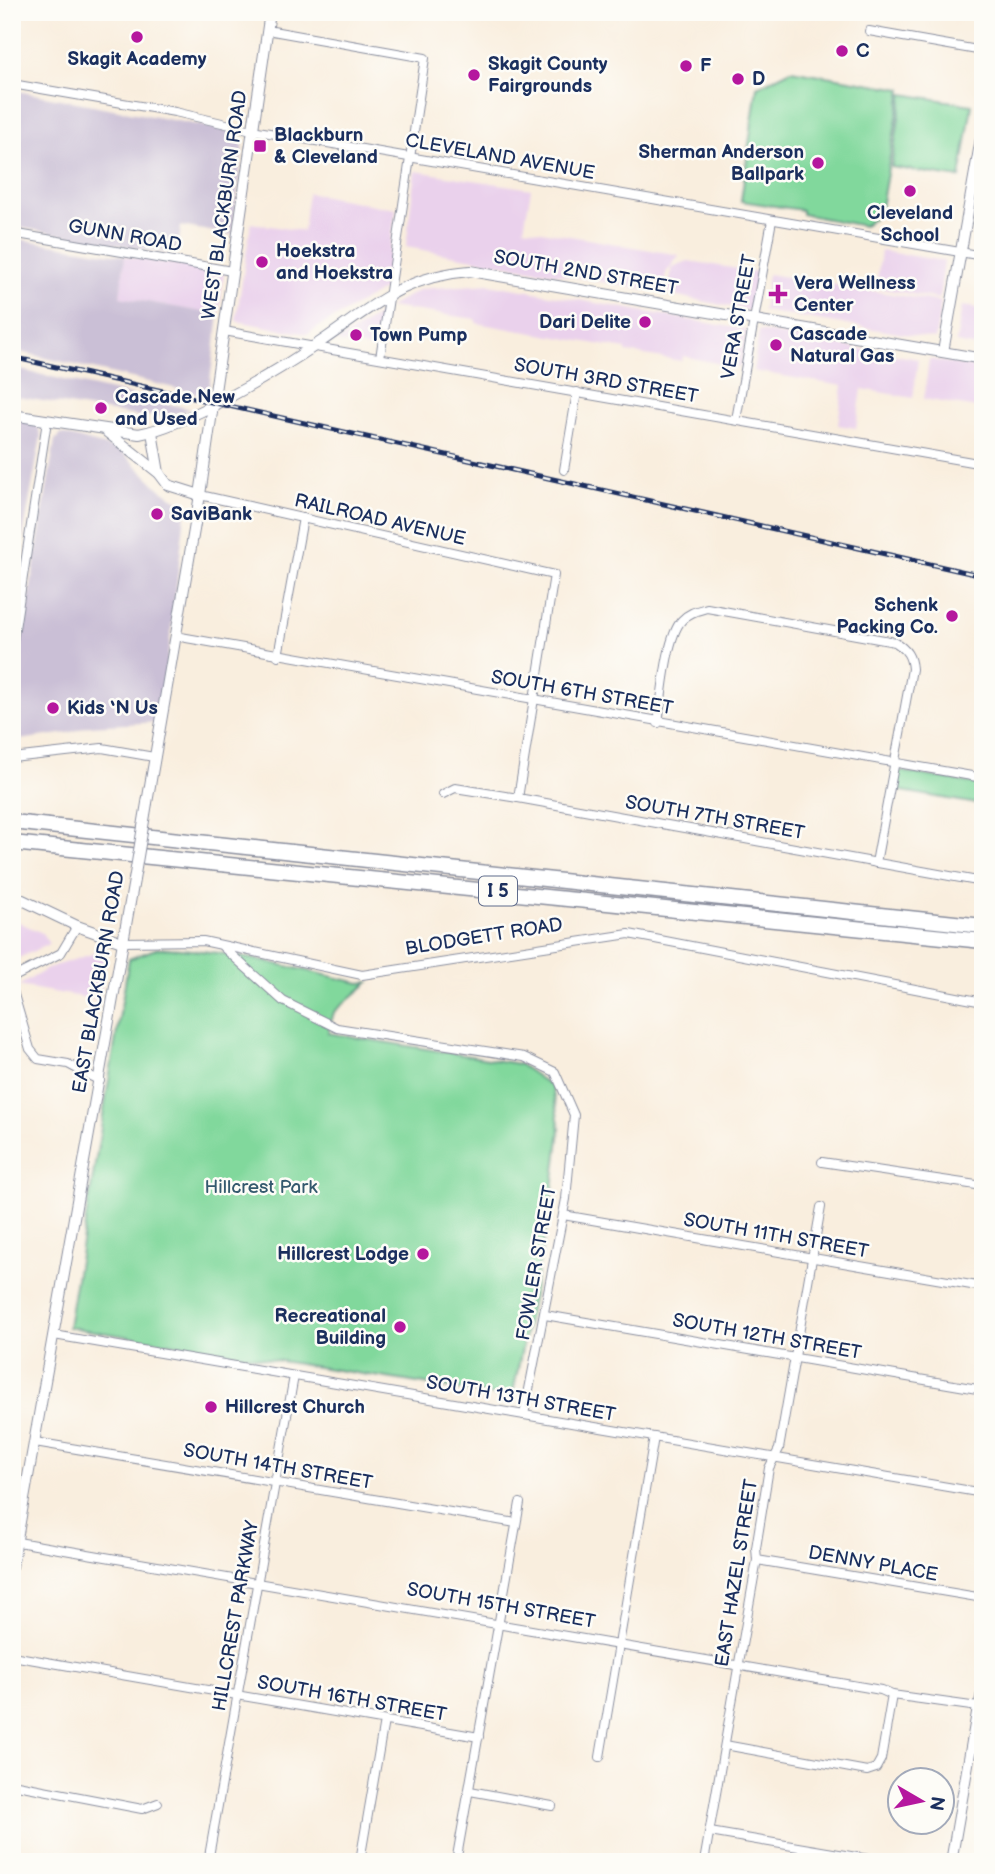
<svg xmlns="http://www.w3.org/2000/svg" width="995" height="1874" viewBox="0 0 995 1874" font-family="'Balsamiq Sans',sans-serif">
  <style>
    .built { fill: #ead1ec }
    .industrial { fill: #cabfd6 }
    .green { fill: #81d89c; stroke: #4e847d; stroke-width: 2 }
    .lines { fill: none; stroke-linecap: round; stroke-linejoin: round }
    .minor-casing { stroke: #8a8e9e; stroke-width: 10 }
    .tertiary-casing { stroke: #8a8e9e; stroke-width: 12 }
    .motorway-casing { stroke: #8a8e9e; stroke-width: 17 }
    .minor { stroke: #fff; stroke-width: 8 }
    .tertiary { stroke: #fff; stroke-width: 10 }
    .motorway { stroke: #fff; stroke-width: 14 }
    .rail-casing { stroke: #1b2f5e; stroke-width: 5 }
    .rail { stroke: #fdfcf7; stroke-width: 2.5; stroke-dasharray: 8; stroke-linecap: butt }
    .tertiary-bridge-casing { stroke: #8a8e9e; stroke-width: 12; stroke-linecap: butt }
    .tertiary-bridge { stroke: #fff; stroke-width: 10 }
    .poi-dot { fill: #b5179e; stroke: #fdfcf7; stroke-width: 2.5 }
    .labels { text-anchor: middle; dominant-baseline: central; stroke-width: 5; stroke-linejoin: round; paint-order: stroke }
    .shield { fill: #fdfcf7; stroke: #5f6c8c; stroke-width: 2 }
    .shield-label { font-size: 18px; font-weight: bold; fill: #1b2f5e }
    .poi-label { font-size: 19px; font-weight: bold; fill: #1b2f5e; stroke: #fdfcf7; text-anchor: start }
    .street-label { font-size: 19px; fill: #1b2f5e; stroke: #fdfcf7 }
    .park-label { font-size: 19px; fill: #34596e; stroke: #fdfcf7 }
  </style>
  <rect width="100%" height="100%" fill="#fdfcf7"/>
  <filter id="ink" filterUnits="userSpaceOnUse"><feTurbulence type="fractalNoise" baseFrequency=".0143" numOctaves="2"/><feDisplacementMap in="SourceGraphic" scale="14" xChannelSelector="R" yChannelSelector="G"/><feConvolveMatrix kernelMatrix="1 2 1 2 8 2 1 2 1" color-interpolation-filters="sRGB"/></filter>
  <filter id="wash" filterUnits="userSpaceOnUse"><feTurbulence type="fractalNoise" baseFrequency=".00686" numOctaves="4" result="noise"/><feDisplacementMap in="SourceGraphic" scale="28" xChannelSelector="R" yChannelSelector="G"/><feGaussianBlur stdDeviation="1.57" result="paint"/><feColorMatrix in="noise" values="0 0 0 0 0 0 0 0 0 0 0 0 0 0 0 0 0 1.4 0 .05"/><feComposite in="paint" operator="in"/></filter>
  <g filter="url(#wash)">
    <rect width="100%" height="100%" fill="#f9eede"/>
    <g class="built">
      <path d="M415 171 531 189 524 228 679 255 666 273 663 293 406 247Z"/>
      <path d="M308 193 396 209 384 289 307 334 236 321 251 223 303 231Z"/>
      <path d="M881 251 944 261 939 299 876 288Z"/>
      <path d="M125 256 224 272 219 315 120 297Z"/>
      <path d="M688 261 757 272 751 311 668 294 672 268Z"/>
      <path d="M768 274 941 302 935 339 763 311Z"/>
      <path d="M489 284 747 330 740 368 683 356 682 361 626 352V349L476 323V319L389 307 421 289Z"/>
      <path d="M962 306 983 309V348L956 343Z"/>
      <path d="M381 314 375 349 336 342Z"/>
      <path d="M759 331 918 359 913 398 862 389 856 428 838 425 843 386 753 371Z"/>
      <path d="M929 359 983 369V409L924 399Z"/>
      <path d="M12 919 42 933 49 944 12 961Z"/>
      <path d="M108 949 99 1000 18 986 51 967Z"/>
    </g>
    <g class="industrial">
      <path d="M12 90 236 132 243 145 232 235 181 226 177 255 12 226Z"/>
      <path d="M12 238 125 256 120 297 219 315 208 396 12 350Z"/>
      <path d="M12 368 191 409 166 416H137L12 396Z"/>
      <path d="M12 419 29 421 38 427 41 436 12 598Z"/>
      <path d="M62 434 120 450 160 489 181 503 185 514 160 722 89 726 68 733 12 741V701L55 440Z"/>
    </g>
    <g class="green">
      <path d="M791 70 902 89 880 213 864 226 802 214V210L741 201 757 87Z"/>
      <path d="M903 94 972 105 960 178 891 167Z"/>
      <path d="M899 771 983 785V805L896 790Z"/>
      <path d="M158 948C227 949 293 968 360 983L369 982 334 1012 328 1033 519 1064 552 1087 560 1129 551 1205 512 1398 68 1327 129 959Z"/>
    </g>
  </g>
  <g filter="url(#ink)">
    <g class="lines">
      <g class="minor-casing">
        <g id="minor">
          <path d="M267 30 425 58 380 358"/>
          <path d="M869 31 983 51"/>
          <path d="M12 84 175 112 252 130 983 256"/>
          <path d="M12 233 232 271"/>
          <path d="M224 331 983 464"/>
          <path d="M736 420 772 220"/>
          <path d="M564 470 577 392"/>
          <path d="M200 495 554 575 518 798"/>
          <path d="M175 636 983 778"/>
          <path d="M12 648 47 421"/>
          <path d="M278 656 303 518"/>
          <path d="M658 723C662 698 666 637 682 620 690 612 697 611 707 608L895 642C907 650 911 656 912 669L876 863"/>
          <path d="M12 758 102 748 154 757"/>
          <path d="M443 794 455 788 518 798 983 882"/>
          <path d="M122 942 203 941 362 975 629 934 983 1002"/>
          <path d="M223 947 283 1001 337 1028 524 1057 555 1072 574 1115 566 1199 524 1415"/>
          <path d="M12 978 61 953 77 926"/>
          <path d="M12 988 30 1049 38 1059 68 1064 100 1081"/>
          <path d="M822 1162 983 1186"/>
          <path d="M563 1215 983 1287"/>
          <path d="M545 1315 983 1390"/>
          <path d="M54 1335 983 1493"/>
          <path d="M35 1442 516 1523"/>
          <path d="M12 1541 881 1690 892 1695 978 1707 983 1684"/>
          <path d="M757 1560 983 1598"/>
          <path d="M12 1656 479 1737"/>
          <path d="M725 1745 867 1771 876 1768 881 1759 892 1695"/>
          <path d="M600 1757 654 1437"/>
          <path d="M12 1784 142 1809 158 1803"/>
          <path d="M470 1791 552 1806"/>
          <path d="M710 1832 886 1862"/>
          <path d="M361 1855 384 1721"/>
          <path d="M208 1862 294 1376"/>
          <path d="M456 1862 520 1503"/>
          <path d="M704 1862 757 1560 756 1548 769 1468 779 1449 821 1207"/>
        </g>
      </g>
      <g class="tertiary-casing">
        <g id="tertiary">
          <path d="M943 352 983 127"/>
          <path d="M12 415 139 434C188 425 276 372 319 343 372 307 403 276 470 271L983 359"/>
          <path d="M107 432 159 473 168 485 200 495"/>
          <path d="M152 432 159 473"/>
          <path d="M147 803 200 495 270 12"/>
          <path d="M12 895 77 926 122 942"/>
          <path d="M12 1567 134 880"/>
          <path d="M951 1862 978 1707 983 1708"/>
        </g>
      </g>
      <g class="motorway-casing">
        <g id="motorway">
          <path d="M12 822 983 926"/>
          <path d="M12 843 983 941"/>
        </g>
      </g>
      <use href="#minor" class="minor"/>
      <use href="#tertiary" class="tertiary"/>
      <use href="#motorway" class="motorway"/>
      <g class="rail-casing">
        <path id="rail" d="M12 357 983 576"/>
      </g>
      <use href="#rail" class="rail"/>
      <g class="tertiary-bridge-casing">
        <path id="tertiary-bridge" d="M134 880 147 803"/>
      </g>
      <use href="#tertiary-bridge" class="tertiary-bridge"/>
    </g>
  </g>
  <g class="poi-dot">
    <circle cx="137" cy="37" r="7"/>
    <circle cx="842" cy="51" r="7"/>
    <circle cx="686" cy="66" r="7"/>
    <circle cx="474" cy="75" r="7"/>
    <circle cx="738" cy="79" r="7"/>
    <rect x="253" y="139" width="14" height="14" rx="3.5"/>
    <circle cx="818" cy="163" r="7"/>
    <circle cx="910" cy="191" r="7"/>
    <circle cx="262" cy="262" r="7"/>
    <path d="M774.5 283.5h7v7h7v7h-7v7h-7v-7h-7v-7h7z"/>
    <circle cx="645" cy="322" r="7"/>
    <circle cx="356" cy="335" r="7"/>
    <circle cx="776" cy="345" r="7"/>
    <circle cx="101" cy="408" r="7"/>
    <circle cx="157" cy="514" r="7"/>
    <circle cx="952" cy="616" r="7"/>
    <circle cx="53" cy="708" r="7"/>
    <circle cx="423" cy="1254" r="7"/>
    <circle cx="400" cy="1327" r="7"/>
    <circle cx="211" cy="1407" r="7"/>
  </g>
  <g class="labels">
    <rect class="shield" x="479" y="876.5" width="38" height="29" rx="5"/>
    <g class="shield-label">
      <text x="498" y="891">I 5</text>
    </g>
    <g class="poi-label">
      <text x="856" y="51">C</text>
      <text x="137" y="59" text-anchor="middle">Skagit Academy</text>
      <text x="488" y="64">Skagit County<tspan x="488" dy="22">Fairgrounds</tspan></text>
      <text x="700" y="66">F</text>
      <text x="752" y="79">D</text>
      <text x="274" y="135">Blackburn<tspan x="274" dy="22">&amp; Cleveland</tspan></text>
      <text x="804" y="152" text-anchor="end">Sherman Anderson<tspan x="804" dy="22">Ballpark</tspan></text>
      <text x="910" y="213" text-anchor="middle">Cleveland<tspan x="910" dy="22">School</tspan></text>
      <text x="276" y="251">Hoekstra<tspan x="276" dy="22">and Hoekstra</tspan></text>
      <text x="794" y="283">Vera Wellness<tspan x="794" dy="22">Center</tspan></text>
      <text x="631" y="322" text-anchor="end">Dari Delite</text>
      <text x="790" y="334">Cascade<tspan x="790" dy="22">Natural Gas</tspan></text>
      <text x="370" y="335">Town Pump</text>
      <text x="115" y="397">Cascade New<tspan x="115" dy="22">and Used</tspan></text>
      <text x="171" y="514">SaviBank</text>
      <text x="938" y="605" text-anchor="end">Schenk<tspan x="938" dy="22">Packing Co.</tspan></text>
      <text x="67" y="708">Kids ‘N Us</text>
      <text x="409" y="1254" text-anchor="end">Hillcrest Lodge</text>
      <text x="386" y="1316" text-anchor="end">Recreational<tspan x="386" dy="22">Building</tspan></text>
      <text x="225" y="1407">Hillcrest Church</text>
    </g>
    <g class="street-label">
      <text transform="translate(500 157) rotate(10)">CLEVELAND AVENUE</text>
      <text transform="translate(225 205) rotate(-82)">WEST BLACKBURN ROAD</text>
      <text transform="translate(125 236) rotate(10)">GUNN ROAD</text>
      <text transform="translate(586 273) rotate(10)">SOUTH 2ND STREET</text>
      <text transform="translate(739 317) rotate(-80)">VERA STREET</text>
      <text transform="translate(606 381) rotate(10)">SOUTH 3RD STREET</text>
      <text transform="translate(380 520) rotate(13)">RAILROAD AVENUE</text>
      <text transform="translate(582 693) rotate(10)">SOUTH 6TH STREET</text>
      <text transform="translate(715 818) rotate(10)">SOUTH 7TH STREET</text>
      <text transform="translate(484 937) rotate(-9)">BLODGETT ROAD</text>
      <text transform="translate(99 982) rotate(-80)">EAST BLACKBURN ROAD</text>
      <text transform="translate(776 1236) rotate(10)">SOUTH 11TH STREET</text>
      <text transform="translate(537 1263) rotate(-80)">FOWLER STREET</text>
      <text transform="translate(767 1337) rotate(10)">SOUTH 12TH STREET</text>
      <text transform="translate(521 1399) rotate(10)">SOUTH 13TH STREET</text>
      <text transform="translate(278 1467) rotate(10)">SOUTH 14TH STREET</text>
      <text transform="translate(873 1564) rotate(10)">DENNY PLACE</text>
      <text transform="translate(737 1573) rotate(-81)">EAST HAZEL STREET</text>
      <text transform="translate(501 1606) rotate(10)">SOUTH 15TH STREET</text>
      <text transform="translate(236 1616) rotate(-80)">HILLCREST PARKWAY</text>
      <text transform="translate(352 1699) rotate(10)">SOUTH 16TH STREET</text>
    </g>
    <g class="park-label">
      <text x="261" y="1187">Hillcrest Park</text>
    </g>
  </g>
  <rect width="995" height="1874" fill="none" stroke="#fdfcf7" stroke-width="42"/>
  <g transform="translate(921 1801) rotate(99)"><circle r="33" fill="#fdfcf7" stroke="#a3aaba" stroke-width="2"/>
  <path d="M0-5L12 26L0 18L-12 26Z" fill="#b5179e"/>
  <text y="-10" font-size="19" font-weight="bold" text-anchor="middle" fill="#1b2f5e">N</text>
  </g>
</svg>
